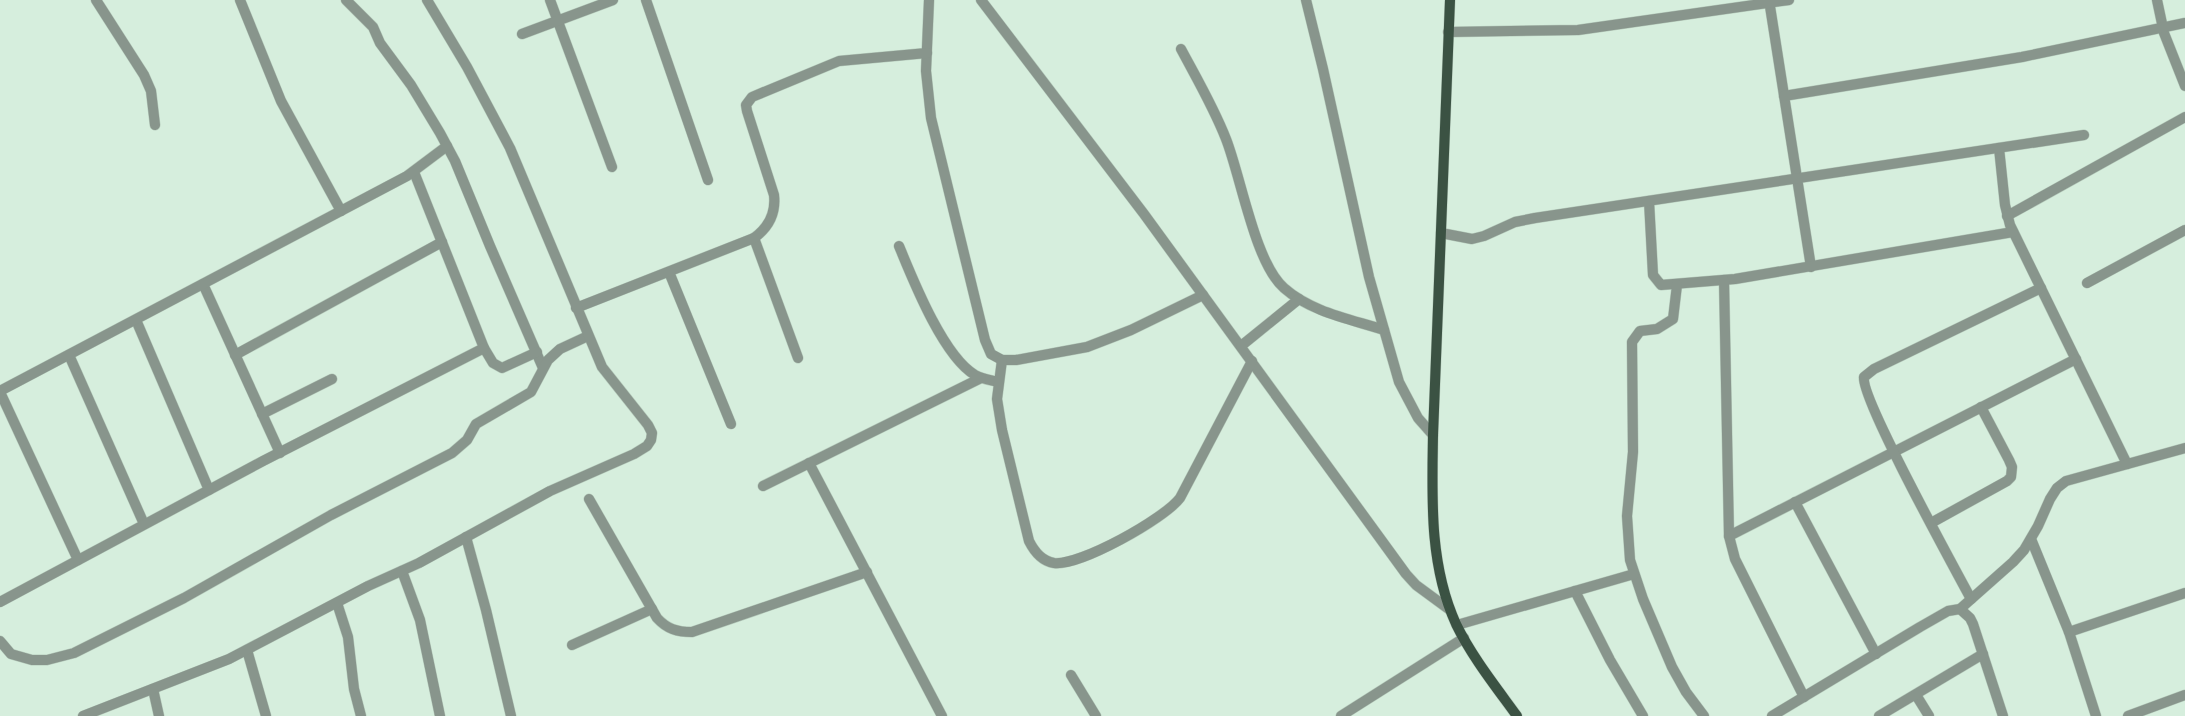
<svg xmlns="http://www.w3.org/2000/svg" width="2185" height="716" viewBox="0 0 2185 716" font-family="'Noto Sans',sans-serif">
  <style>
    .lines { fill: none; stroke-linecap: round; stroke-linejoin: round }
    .minor-casing { stroke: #b6cbbc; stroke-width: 11 }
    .major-casing { stroke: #b6cbbc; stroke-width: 11 }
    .minor { stroke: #88958c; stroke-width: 10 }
    .major { stroke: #3b5243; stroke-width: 10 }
  </style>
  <rect width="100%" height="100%" fill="#d6eedd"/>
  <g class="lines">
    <g class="minor-casing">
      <g id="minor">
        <path d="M96 0 144 75 151 91 155 125"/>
        <path d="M240 0 281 101 341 211"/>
        <path d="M346 0 373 27 380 43 411 85 440 133 455 161 490 246 543 368"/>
        <path d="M550 0 612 167"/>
        <path d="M646 0 708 180"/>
        <path d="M929 0 926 71 931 118 985 340 991 354 1002 360H1016L1087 347 1131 330 1203 295"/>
        <path d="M981 0 1144 214 1406 574 1416 585 1450 610"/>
        <path d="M1306 0 1323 69 1369 277 1399 382 1418 418 1433 435"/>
        <path d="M1769 0 1811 267"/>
        <path d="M2157 0 2164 33 2185 86"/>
        <path d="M1448 32 1578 30 1789 0"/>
        <path d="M522 34 613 0"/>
        <path d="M1181 49C1197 79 1214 108 1226 139 1241 177 1255 263 1284 288 1311 312 1350 319 1384 330"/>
        <path d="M1784 96 2022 57 2185 23"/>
        <path d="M1999 148 2005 205 2010 225 2127 464"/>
        <path d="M414 172 484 348 493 363 502 368 537 352"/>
        <path d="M1649 201 1653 275 1661 285 1735 279 2013 232"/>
        <path d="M2007 216 2185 117"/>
        <path d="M1441 233 1472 239 1484 236 1515 222 1535 218 2084 135"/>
        <path d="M754 238 798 358"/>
        <path d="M899 246C913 280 943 356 975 375 982 379 990 380 998 382"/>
        <path d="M669 272 731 424"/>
        <path d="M1724 280 1729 536 1735 559 1804 697"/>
        <path d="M2087 283 2185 230"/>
        <path d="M203 284 280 453"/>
        <path d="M1677 285 1673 319 1657 329 1640 331 1632 342 1633 452 1627 516 1630 560 1643 599 1672 667 1686 692 1704 716"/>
        <path d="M576 308 754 238C769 227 776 213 774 195L747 111 746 105 752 97 839 61 927 53"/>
        <path d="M136 320 209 490"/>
        <path d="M1241 346 1299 299"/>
        <path d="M69 355 144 524"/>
        <path d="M235 355 442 242"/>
        <path d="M1002 360 997 399 1002 430 1029 541C1034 551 1041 561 1054 563 1080 566 1164 519 1180 498L1252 361"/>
        <path d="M0 391 407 176 447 146"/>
        <path d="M0 392 78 560"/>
        <path d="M262 414 332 379"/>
        <path d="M809 463 942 716"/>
        <path d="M763 486 981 378"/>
        <path d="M589 499 657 618C667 629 677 632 692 632L867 572"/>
        <path d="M1795 502 1876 654"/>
        <path d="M1931 523 2007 481 2011 477 2012 467 2009 460 1981 407"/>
        <path d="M1729 536 2076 359"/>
        <path d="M466 537 486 610 511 716"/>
        <path d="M2031 539 2069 632 2096 716"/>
        <path d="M402 571 420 620 440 716"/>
        <path d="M1575 591 1610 660 1643 716"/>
        <path d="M1971 599C1955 569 1860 397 1864 377L1874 369 2041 288"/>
        <path d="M0 602 263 461 484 348"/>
        <path d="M337 603 348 637 354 689 361 716"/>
        <path d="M1960 609 1970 618 1973 624 2003 716"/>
        <path d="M1457 625 1634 574"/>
        <path d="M2069 632 2185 593"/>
        <path d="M0 641 11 654 32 660H47L74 653 184 598 331 515 452 453 467 440 476 424 531 392 548 360 560 349 588 336"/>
        <path d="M572 645 652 609"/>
        <path d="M247 650 266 716"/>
        <path d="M1071 675 1096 716"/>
        <path d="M153 689 159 716"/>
        <path d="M1916 695 1929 716"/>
        <path d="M83 716 229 659 368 586 419 563 550 491 634 454 647 446 651 440 652 433 648 425 602 367 510 148 467 67 427 0"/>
        <path d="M1341 716 1464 638"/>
        <path d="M1772 716 1920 627 1948 611 1960 609 2013 562 2024 550 2038 526 2050 499 2057 488 2066 481 2185 448"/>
        <path d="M1879 716 1983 654"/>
        <path d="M2128 716 2185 695"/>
      </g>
    </g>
    <g class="major-casing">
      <path id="major" d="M1450 0 1433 435C1432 498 1429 565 1456 624 1472 657 1496 687 1517 716"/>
    </g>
    <use href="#minor" class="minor"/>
    <use href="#major" class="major"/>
  </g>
</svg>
